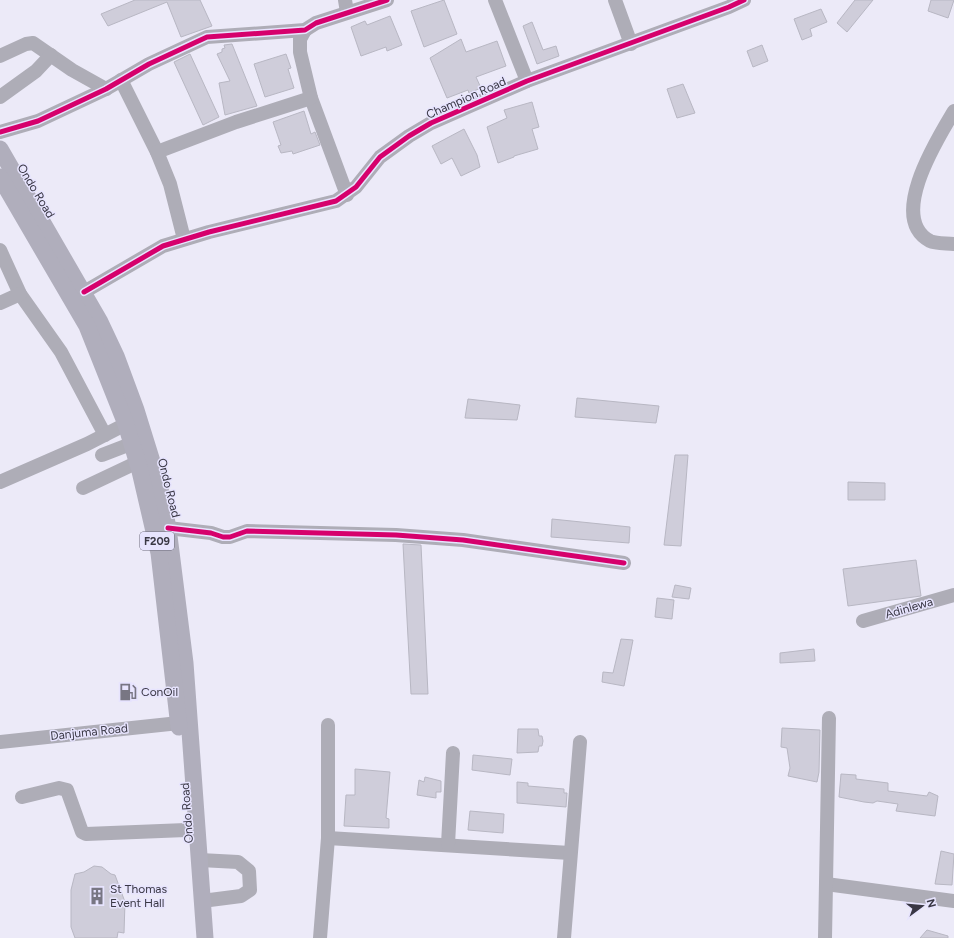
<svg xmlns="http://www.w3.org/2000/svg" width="954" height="938" viewBox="0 0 954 938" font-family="Figtree,sans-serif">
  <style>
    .building { fill: #cfcdda; stroke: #b8b7c3 }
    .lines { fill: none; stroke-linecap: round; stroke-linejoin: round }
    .minor { stroke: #aeadb7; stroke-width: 14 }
    .major { stroke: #b0aebc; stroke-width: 17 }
    .cycleway-casing { stroke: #e7e4fe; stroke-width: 8 }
    .cycleway { stroke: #d6006c; stroke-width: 5 }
    .labels { text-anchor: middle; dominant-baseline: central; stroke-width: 3; stroke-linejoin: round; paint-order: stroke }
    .shield { fill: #e7e4fe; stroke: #6d6b7c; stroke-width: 1 }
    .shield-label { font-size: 11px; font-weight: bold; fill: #393744 }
    .street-label { font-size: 12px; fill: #393744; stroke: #e7e4fe }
    .poi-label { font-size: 12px; fill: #393744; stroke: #e7e4fe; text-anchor: start }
  </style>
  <rect width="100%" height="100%" fill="#eceaf8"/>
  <g class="building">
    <path d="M135 0H200L212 26 181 37 167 2 108 26 101 14Z"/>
    <path d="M444 0 457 34 424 47 411 11Z"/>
    <path d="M855 0H873L847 32 837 23Z"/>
    <path d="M931 0H954L948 18 928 11Z"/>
    <path d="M821 9 827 22 810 29 812 36 802 40 794 19Z"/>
    <path d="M390 16 402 45 387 51 386 47 361 56 351 27 365 21 367 25Z"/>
    <path d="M532 22 543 50 556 46 559 56 537 64 523 26Z"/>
    <path d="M461 39 466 52 497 41 506 66 476 77 481 88 469 93 468 90 447 98 430 58Z"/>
    <path d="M232 44 257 106 225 115 219 83 230 81 217 54 222 52V49L225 48 224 45Z"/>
    <path d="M762 45 768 61 753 67 747 51Z"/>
    <path d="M190 54 219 117 203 125 174 62Z"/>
    <path d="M286 54 291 68 288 69 294 88 265 97 254 64Z"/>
    <path d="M683 84 695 113 677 118 667 89Z"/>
    <path d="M532 102 539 127 532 129 538 149 514 156V157L498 163 487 127 507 118 504 110Z"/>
    <path d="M304 111 311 134 315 132 320 145 293 154 292 151 281 153 278 146 281 145 273 122Z"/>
    <path d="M464 129 477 155 480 167 461 176 452 158 441 164 432 146Z"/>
    <path d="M577 398 659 406 656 423 575 417Z"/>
    <path d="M468 399 520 405 517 420 465 418Z"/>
    <path d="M675 455H688L681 546 664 545Z"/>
    <path d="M848 482 885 483V500H848Z"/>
    <path d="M552 519 630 527 629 543 551 537Z"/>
    <path d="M403 544 421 545 428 694H411Z"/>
    <path d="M916 560 921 596 848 606 843 569Z"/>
    <path d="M675 585 691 588 689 599 672 597Z"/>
    <path d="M657 598 674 600 672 619 655 617Z"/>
    <path d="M621 639 633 640 624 686 602 682 603 672 613 673Z"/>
    <path d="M814 649 815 661 780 663V653Z"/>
    <path d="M782 728 820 730 819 772 817 782 788 776 790 768 787 748 781 747Z"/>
    <path d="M518 729H538L539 736H542L543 741 542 746H539L538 752 517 753Z"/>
    <path d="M473 755 512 759 510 775 472 770Z"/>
    <path d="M355 769 390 772 386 818 389 819V828L344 826 346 795H355Z"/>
    <path d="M841 774 856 775V779L888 783V791L927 796 929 792 938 796 935 816 896 811 898 804 877 801 873 803 864 802 839 797Z"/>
    <path d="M425 777 441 781V792H436V798L417 795 419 780 424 782Z"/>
    <path d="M517 782 528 783V786L564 789V793H567L566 807 517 803Z"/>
    <path d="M470 811 504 814 503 833 468 830Z"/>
    <path d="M941 851 954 854 952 885 935 884Z"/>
    <path d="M94 866 102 867 111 874 115 875 125 902 124 933 118 932 117 938H75L71 927V890L75 874 84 872Z"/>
    <path d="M927 930 948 936V938H920Z"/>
  </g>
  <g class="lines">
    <g class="minor">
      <path d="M345 0 347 12"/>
      <path d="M495 0 527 81"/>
      <path d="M615 0 631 44"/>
      <path d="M305 30 300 39V52L311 98 347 195"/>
      <path d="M0 56 26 44 33 43 72 70 106 89"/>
      <path d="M121 80 157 152 170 184 184 239"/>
      <path d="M0 97 36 71 51 55"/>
      <path d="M954 111C938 138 887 218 930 241 936 244 947 243 954 244"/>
      <path d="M0 132 38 121 106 89 149 64 207 37 305 30 316 23 387 0"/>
      <path d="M157 152 236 122 311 98"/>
      <path d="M0 250 20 294 61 352 105 435"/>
      <path d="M84 292 163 246 209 232 336 201 356 187 380 157 409 136 431 123 527 81 729 7 744 0"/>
      <path d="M0 303 20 294"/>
      <path d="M102 455 141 440"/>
      <path d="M0 482 87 444 126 424"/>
      <path d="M83 488 138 462"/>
      <path d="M168 528 211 533 223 537H230L247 531 396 535 463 540 624 563"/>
      <path d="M863 621 954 595"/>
      <path d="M0 742 179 723"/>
      <path d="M22 797 59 788 67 790 82 832 86 834 186 830"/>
      <path d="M328 838 570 853"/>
      <path d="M448 844 453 753"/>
      <path d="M200 860 238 862 249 871 250 890 241 896 202 901"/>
      <path d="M826 884 954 901"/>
      <path d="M320 938 328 838V725"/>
      <path d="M564 938 580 742"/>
      <path d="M825 938 829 718"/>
    </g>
    <g class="major">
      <path d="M0 149 100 322 116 356 136 410 159 484 168 528 185 663 205 938"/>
      <path d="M0 177 87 326 126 424 140 471 159 553 179 727"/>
    </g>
    <g class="cycleway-casing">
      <g id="cycleway">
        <path d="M0 132 38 121 106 89 149 64 207 37 305 30 316 23 387 0"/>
        <path d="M84 292 163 246 209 232 336 201 356 187 380 157 409 136 431 123 527 81 729 7 744 0"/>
        <path d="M168 528 211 533 223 537H230L247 531 396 535 463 540 624 563"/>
      </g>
    </g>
    <use href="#cycleway" class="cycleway"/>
  </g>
  <defs>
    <g id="fuel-bare" transform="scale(1.38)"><path d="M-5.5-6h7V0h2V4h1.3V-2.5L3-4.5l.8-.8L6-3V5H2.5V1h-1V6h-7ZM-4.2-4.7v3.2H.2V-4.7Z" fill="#787683" stroke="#e7e4fe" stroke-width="2.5" paint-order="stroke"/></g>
    <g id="building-bare" transform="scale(1.38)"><path d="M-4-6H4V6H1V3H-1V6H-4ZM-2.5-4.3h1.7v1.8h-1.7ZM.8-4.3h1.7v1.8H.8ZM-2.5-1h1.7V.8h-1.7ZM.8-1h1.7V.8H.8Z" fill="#787683" stroke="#e7e4fe" stroke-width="2.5" paint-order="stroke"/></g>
  </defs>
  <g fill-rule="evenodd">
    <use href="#fuel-bare" x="128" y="692"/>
    <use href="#building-bare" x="97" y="896"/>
  </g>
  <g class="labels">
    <rect class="shield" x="140" y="532" width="34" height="18" rx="3"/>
    <g class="shield-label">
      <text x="157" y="541">F209</text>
    </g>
    <g class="street-label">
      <text transform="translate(466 98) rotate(-24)">Champion Road</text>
      <text transform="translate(36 191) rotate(59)">Ondo Road</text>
      <text transform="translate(169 488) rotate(76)">Ondo Road</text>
      <text transform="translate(909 608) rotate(-16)">Adinlewa</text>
      <text transform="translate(89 732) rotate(-6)">Danjuma Road</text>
      <text transform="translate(187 813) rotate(-94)">Ondo Road</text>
    </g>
    <g class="poi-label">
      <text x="141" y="692">ConOil</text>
      <text x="110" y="889">St Thomas<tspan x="110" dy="14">Event Hall</tspan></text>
    </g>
  </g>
  <g transform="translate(922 906) rotate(74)" stroke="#e7e4fe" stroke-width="3" paint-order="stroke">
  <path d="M0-3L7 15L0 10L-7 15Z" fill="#393744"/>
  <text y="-6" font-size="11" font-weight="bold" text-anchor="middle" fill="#393744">N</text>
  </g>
</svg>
